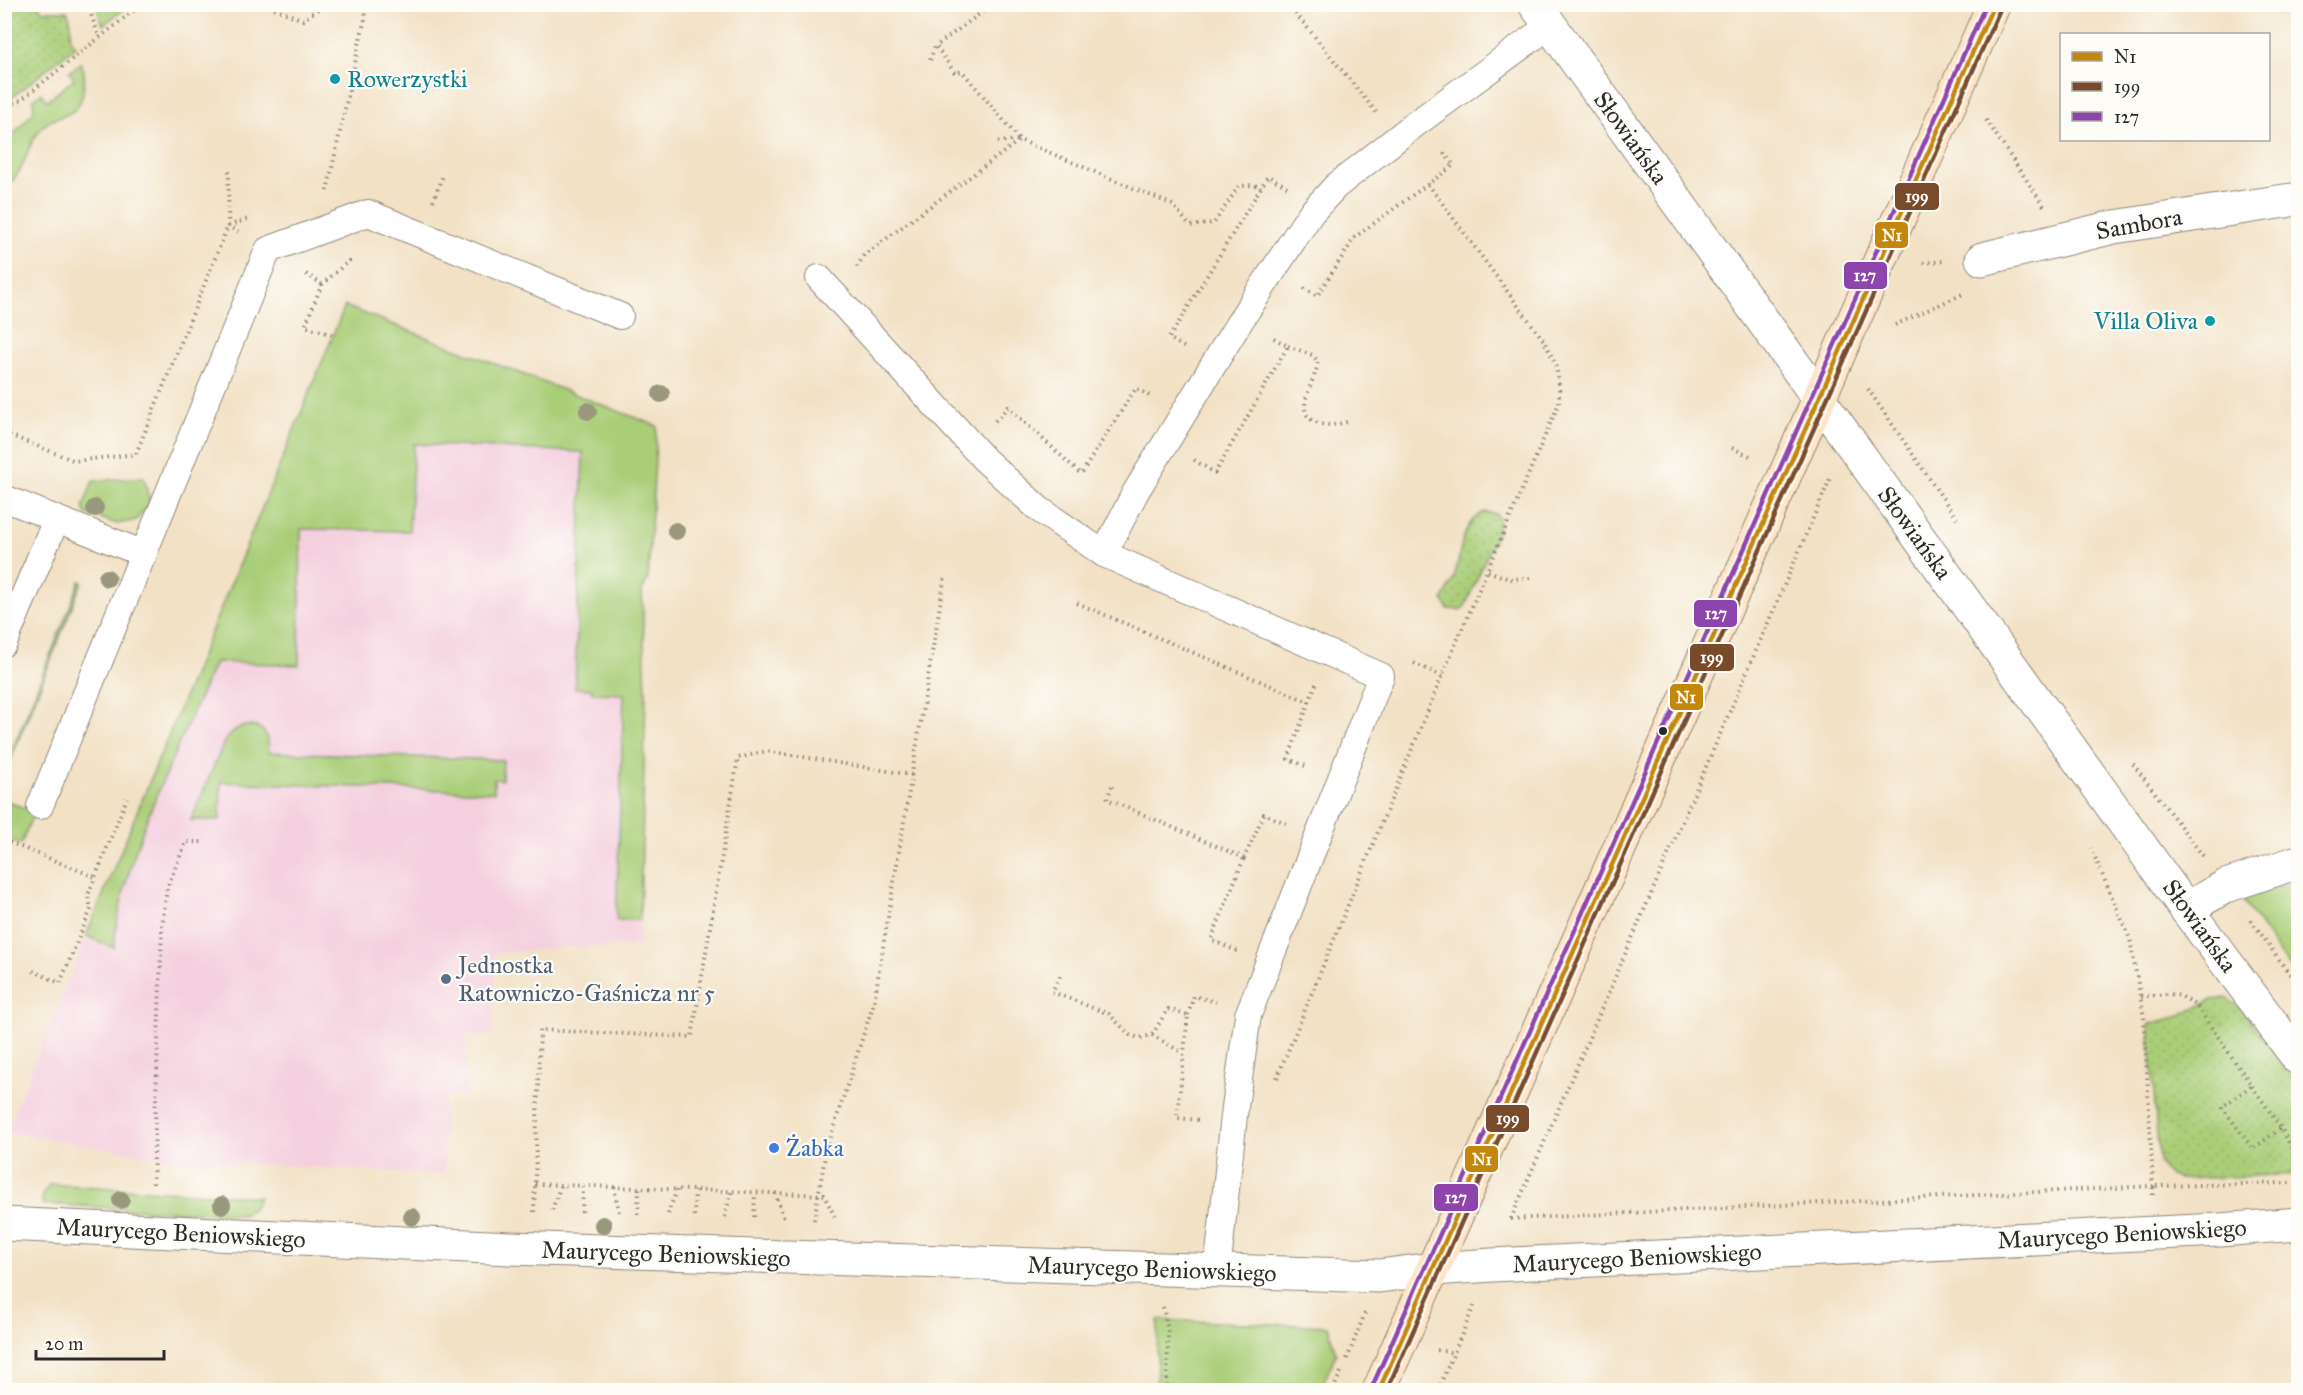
<svg xmlns="http://www.w3.org/2000/svg" width="2303" height="1395" viewBox="0 0 2303 1395" font-family="'IM FELL Great Primer',serif">
  <style>
    .built { fill: #f4cfde }
    .grass { fill: #aace78; stroke: #6a7c52; stroke-width: 1.5 }
    .park { fill: url(#park-dots); stroke: #6a7c52; stroke-width: 1.5 }
    .lines { fill: none; stroke-linecap: round; stroke-linejoin: round }
    .lane-casing { stroke: #8e8678; stroke-width: 28 }
    .street-casing { stroke: #8e8678; stroke-width: 35 }
    .secondary-casing { stroke: #8e8678; stroke-width: 35 }
    .path { stroke: #8e8678; stroke-width: 4; stroke-dasharray: 1.5 4.5; stroke-linecap: butt }
    .lane { stroke: #fff; stroke-width: 26 }
    .street { stroke: #fff; stroke-width: 33 }
    .secondary { stroke: #ffe4c6; stroke-width: 33 }
    .bus-1-casing { stroke: #fdfcf7; stroke-width: 9 }
    .bus-2-casing { stroke: #fdfcf7; stroke-width: 9 }
    .bus-3-casing { stroke: #fdfcf7; stroke-width: 9 }
    .bus-1 { stroke: #c4870b; stroke-width: 4.5 }
    .bus-2 { stroke: #7a4b2a; stroke-width: 4.5 }
    .bus-3 { stroke: #8e44ad; stroke-width: 4.5 }
    .tree { fill: #99987d }
    .culture-dot { fill: #0f9aa8; stroke: #fdfcf7; stroke-width: 2 }
    .bus-dot { fill: #2b2b2b; stroke: #fdfcf7; stroke-width: 2 }
    .service-dot { fill: #5c6f8a; stroke: #fdfcf7; stroke-width: 2 }
    .shop-dot { fill: #3f7fe0; stroke: #fdfcf7; stroke-width: 2 }
    .labels { text-anchor: middle; dominant-baseline: central; stroke-width: 4.5; stroke-linejoin: round; paint-order: stroke }
    .culture-label { font-size: 24px; fill: #0d838f; stroke: #fdfcf7; text-anchor: start }
    .street-label { font-size: 24px; fill: #2b2b2b; stroke: #fdfcf7 }
    .service-label { font-size: 24px; fill: #4e5e75; stroke: #fdfcf7; text-anchor: start }
    .shop-label { font-size: 24px; fill: #366cbe; stroke: #fdfcf7; text-anchor: start }
    .line-badge { stroke: #fdfcf7; stroke-width: 2 }
    .badge-label { font-size: 16px; text-anchor: middle; font-weight: bold; fill: #fff }
  </style>
  <defs>
    <pattern id="park-dots" width="8" height="8" patternUnits="userSpaceOnUse" patternTransform="scale(1.5)"><rect width="8" height="8" fill="#aace78"/><path d="M2 2h.1M6 6h.1" fill="none" stroke="#92b168" stroke-width="1.8" stroke-linecap="round"/></pattern>
  </defs>
  <rect width="100%" height="100%" fill="#fdfcf7"/>
  <filter id="ink" filterUnits="userSpaceOnUse"><feTurbulence type="fractalNoise" baseFrequency=".0167" numOctaves="2"/><feDisplacementMap in="SourceGraphic" scale="12" xChannelSelector="R" yChannelSelector="G"/><feConvolveMatrix kernelMatrix="1 2 1 2 8 2 1 2 1" color-interpolation-filters="sRGB"/></filter>
  <filter id="wash" filterUnits="userSpaceOnUse"><feTurbulence type="fractalNoise" baseFrequency=".008" numOctaves="4" result="noise"/><feDisplacementMap in="SourceGraphic" scale="24" xChannelSelector="R" yChannelSelector="G"/><feGaussianBlur stdDeviation="1.35" result="paint"/><feColorMatrix in="noise" values="0 0 0 0 0 0 0 0 0 0 0 0 0 0 0 0 0 1.4 0 .05"/><feComposite in="paint" operator="in"/></filter>
  <g filter="url(#wash)">
    <rect width="100%" height="100%" fill="#f2e1c5"/>
    <path class="built" d="M345 306 657 426 648 578 642 591 646 691 640 946 575 947 496 953 493 1036 467 1035 465 1096H445L444 1175 168 1159 6 1132Z"/>
    <g class="grass">
      <path d="M96 5V4L130 5 103 25Z"/>
      <path d="M2224 5H2295L2292 15Z"/>
      <path d="M81 63C85 70 85 78 84 86 80 126 53 109 38 132 23 154 28 167 5 188V144L34 111 33 100 41 93 47 101 74 79 69 72Z"/>
      <path d="M345 306 657 426 648 578 642 591 646 691 640 920H616L624 694 592 693V689L575 688 583 452 414 444 409 531 301 529 299 665 215 662C178 750 122 853 114 948L86 936Z"/>
      <path d="M144 477 150 503 136 520 117 524 85 513 83 507 93 481Z"/>
      <path d="M80 581 82 582 5 774V768Z"/>
      <path d="M245 726C264 724 269 736 269 752L503 760 502 780 494 779V792L221 782 220 820H191L225 740 237 729Z"/>
      <path d="M4 800 34 812 21 844 5 837Z"/>
      <path d="M2298 881V979L2243 901 2247 897Z"/>
      <path d="M50 1184 259 1197 254 1208 242 1215 42 1204 43 1194Z"/>
      <path d="M1158 1320 1328 1326 1336 1354 1320 1390H1156Z"/>
    </g>
    <g class="park">
      <path d="M4 5H37L43 11H67C72 20 72 29 70 39L76 46 5 103Z"/>
      <path d="M1485 512 1496 514 1499 520 1498 530 1465 606 1461 610 1448 609 1443 600C1446 592 1451 586 1454 578 1461 557 1460 520 1485 512Z"/>
      <path d="M2227 998 2243 1010 2298 1085V1174L2180 1179 2168 1174 2159 1162 2149 1024 2181 1016 2211 1000Z"/>
    </g>
  </g>
  <g filter="url(#ink)">
    <g class="lines">
      <g class="lane-casing">
        <g id="lane">
          <path d="M819 278 984 459 1040 510 1104 554"/>
          <path d="M4 498 144 554"/>
          <path d="M4 643 56 520"/>
          <path d="M40 806 268 250 368 213 620 316"/>
          <path d="M1217 1272 1235 1107 1248 1015 1381 676 1104 554 1135 493 1242 318 1311 213 1336 186 1410 128 1550 25"/>
        </g>
      </g>
      <g class="street-casing">
        <g id="street">
          <path d="M1535 4 2186 909 2298 1058"/>
          <path d="M1982 259 2114 227 2298 199"/>
          <path d="M2186 909 2226 886 2298 862"/>
          <path d="M4 1224 510 1248 1379 1276 1433 1269 1492 1265 2220 1230 2298 1224"/>
        </g>
      </g>
      <g class="secondary-casing">
        <path id="secondary" d="M1379 1390 1994 4"/>
      </g>
      <g class="path">
        <path d="M87 4 99 36"/>
        <path d="M263 4 303 20 325 4"/>
        <path d="M993 4 936 46 955 73 962 71 1020 140 994 142"/>
        <path d="M1288 4 1376 112"/>
        <path d="M930 60 935 47"/>
        <path d="M4 110 22 99 142 4"/>
        <path d="M1986 120 2044 206"/>
        <path d="M229 171 228 226 238 232"/>
        <path d="M327 191 368 4"/>
        <path d="M433 201 443 176"/>
        <path d="M1923 263 1945 261"/>
        <path d="M857 267 864 255 1020 140 1173 205 1190 226 1214 223 1239 186 1255 185 1261 188"/>
        <path d="M306 274 322 284 349 261 350 257"/>
        <path d="M322 284 305 326 333 335"/>
        <path d="M1304 288 1317 296 1355 237 1428 184"/>
        <path d="M1895 325 1965 293"/>
        <path d="M1288 346 1312 355 1318 361C1317 379 1292 411 1314 421 1326 428 1338 424 1351 421"/>
        <path d="M1184 347 1169 338 1268 176 1287 187"/>
        <path d="M1868 389 1957 519"/>
        <path d="M995 421 1008 407 1081 474 1136 388 1153 398"/>
        <path d="M4 433 75 461 136 454 228 226 248 219"/>
        <path d="M1732 448 1750 456"/>
        <path d="M1194 460 1215 473 1288 346 1270 336"/>
        <path d="M1488 571 1509 579 1532 578"/>
        <path d="M1077 603 1309 702 1288 759 1308 767"/>
        <path d="M1414 663 1442 676"/>
        <path d="M1309 702 1316 684"/>
        <path d="M2133 764 2203 856"/>
        <path d="M1112 786 1107 799 1244 858 1264 814 1286 823"/>
        <path d="M4 840 95 877"/>
        <path d="M2251 920 2298 986"/>
        <path d="M1237 951 1211 940 1244 858"/>
        <path d="M33 971 60 983 91 909 88 895 127 798"/>
        <path d="M1060 976 1052 992 1109 1014 1130 1035 1139 1038 1152 1035 1168 1009 1188 1015 1177 1118 1200 1120"/>
        <path d="M2141 997C2168 994 2177 989 2198 1008L2281 1128 2298 1160"/>
        <path d="M1188 1015 1194 996 1216 1002"/>
        <path d="M1152 1035 1183 1053"/>
        <path d="M1277 1078 1442 676 1559 403C1560 376 1557 365 1544 341L1428 184 1454 165 1441 150"/>
        <path d="M2251 1086 2222 1107 2253 1149 2281 1128"/>
        <path d="M153 1184 162 927 167 888 186 842H204"/>
        <path d="M535 1184 824 1195 836 1219"/>
        <path d="M614 1187 619 1213"/>
        <path d="M775 1193 784 1218"/>
        <path d="M2153 1195V1186L2292 1183"/>
        <path d="M552 1210 561 1185"/>
        <path d="M534 1212 540 1030 692 1037 738 758 767 751 912 775"/>
        <path d="M582 1212 583 1186"/>
        <path d="M638 1214 639 1188"/>
        <path d="M668 1214 677 1189"/>
        <path d="M694 1216 695 1190"/>
        <path d="M725 1217 731 1192"/>
        <path d="M754 1217 755 1193"/>
        <path d="M1511 1219 2153 1186 2144 1017 2130 939 2091 848"/>
        <path d="M1511 1219 1830 479"/>
        <path d="M814 1220 826 1151 874 1002 945 575"/>
        <path d="M1163 1307 1168 1330 1167 1390"/>
        <path d="M1437 1350 1455 1353"/>
        <path d="M1347 1359 1365 1313"/>
        <path d="M1333 1390 1341 1372"/>
        <path d="M1438 1390 1474 1306"/>
      </g>
      <use href="#lane" class="lane"/>
      <use href="#street" class="street"/>
      <use href="#secondary" class="secondary"/>
      <g class="bus-1-casing">
        <path id="bus-1" d="M1379 1390 1994 4"/>
      </g>
      <g class="bus-2-casing">
        <path id="bus-2" d="M1387 1390 2001 7"/>
      </g>
      <g class="bus-3-casing">
        <path id="bus-3" d="M1372 1387 1986 4"/>
      </g>
      <use href="#bus-1" class="bus-1"/>
      <use href="#bus-2" class="bus-2"/>
      <use href="#bus-3" class="bus-3"/>
    </g>
    <g class="tree">
      <circle cx="661" cy="394" r="9"/>
      <circle cx="588" cy="411" r="9"/>
      <circle cx="95" cy="508" r="9"/>
      <circle cx="676" cy="531" r="9"/>
      <circle cx="107" cy="578" r="9"/>
      <circle cx="121" cy="1200" r="9"/>
      <circle cx="222" cy="1205" r="9"/>
      <circle cx="412" cy="1217" r="9"/>
      <circle cx="603" cy="1225" r="9"/>
    </g>
  </g>
  <g class="culture-dot">
    <circle cx="335" cy="79" r="6"/>
    <circle cx="2210" cy="321" r="6"/>
  </g>
  <circle class="bus-dot" cx="1663" cy="731" r="5"/>
  <circle class="service-dot" cx="446" cy="979" r="6"/>
  <circle class="shop-dot" cx="774" cy="1148" r="6"/>
  <g class="labels">
    <g class="culture-label">
      <text x="347" y="79">Rowerzystki</text>
      <text x="2198" y="321" text-anchor="end">Villa Oliva</text>
    </g>
    <g class="street-label">
      <text transform="translate(1631 138) rotate(54)">Słowiańska</text>
      <text transform="translate(2139 224) rotate(-10)">Sambora</text>
      <text transform="translate(1915 533) rotate(54)">Słowiańska</text>
      <text transform="translate(2200 926) rotate(54)">Słowiańska</text>
      <text transform="translate(181 1233) rotate(3)">Maurycego Beniowskiego</text>
      <text transform="translate(2122 1234) rotate(-3)">Maurycego Beniowskiego</text>
      <text transform="translate(666 1254) rotate(2)">Maurycego Beniowskiego</text>
      <text transform="translate(1637 1258) rotate(-3)">Maurycego Beniowskiego</text>
      <text transform="translate(1152 1269) rotate(2)">Maurycego Beniowskiego</text>
    </g>
    <g class="service-label">
      <text x="458" y="965">Jednostka<tspan x="458" dy="28">Ratowniczo-Gaśnicza nr 5</tspan></text>
    </g>
    <g class="shop-label">
      <text x="786" y="1148">Żabka</text>
    </g>
  </g>
  <g class="line-badge">
    <rect x="1894" y="182" width="46" height="29" rx="6" fill="#7a4b2a"/>
    <rect x="1874" y="221" width="35" height="28" rx="6" fill="#c4870b"/>
    <rect x="1843" y="261" width="45" height="29" rx="6" fill="#8e44ad"/>
    <rect x="1693" y="599" width="45" height="29" rx="6" fill="#8e44ad"/>
    <rect x="1689" y="643" width="46" height="29" rx="6" fill="#7a4b2a"/>
    <rect x="1669" y="683" width="35" height="28" rx="6" fill="#c4870b"/>
    <rect x="1485" y="1104" width="45" height="29" rx="6" fill="#7a4b2a"/>
    <rect x="1464" y="1145" width="35" height="28" rx="6" fill="#c4870b"/>
    <rect x="1433" y="1183" width="46" height="29" rx="6" fill="#8e44ad"/>
  </g>
  <g class="badge-label">
    <text x="1917" y="202">199</text>
    <text x="1892" y="241">N1</text>
    <text x="1865" y="281">127</text>
    <text x="1716" y="619">127</text>
    <text x="1712" y="663">199</text>
    <text x="1686" y="703">N1</text>
    <text x="1508" y="1124">199</text>
    <text x="1482" y="1165">N1</text>
    <text x="1456" y="1203">127</text>
  </g>
  <rect width="2303" height="1395" fill="none" stroke="#fdfcf7" stroke-width="24"/>
  <rect x="2060" y="33" width="210" height="108" fill="#fdfcf7" stroke="#a9a8a5" stroke-width="1.5"/>
  <rect x="2072" y="52" width="30" height="9" fill="#c4870b" stroke="#a9a8a5" stroke-width="1.5"/>
  <text x="2114" y="63" font-size="18" fill="#2b2b2b">N1</text>
  <rect x="2072" y="82" width="30" height="9" fill="#7a4b2a" stroke="#a9a8a5" stroke-width="1.5"/>
  <text x="2114" y="93" font-size="18" fill="#2b2b2b">199</text>
  <rect x="2072" y="112" width="30" height="9" fill="#8e44ad" stroke="#a9a8a5" stroke-width="1.5"/>
  <text x="2114" y="123" font-size="18" fill="#2b2b2b">127</text>
  <path d="M36 1350v9h128v-9" fill="none" stroke="#2b2b2b" stroke-width="3"/>
  <text x="45" y="1350" font-size="18" fill="#2b2b2b" stroke="#fdfcf7" stroke-width="4.5" paint-order="stroke">20 m</text>
</svg>
